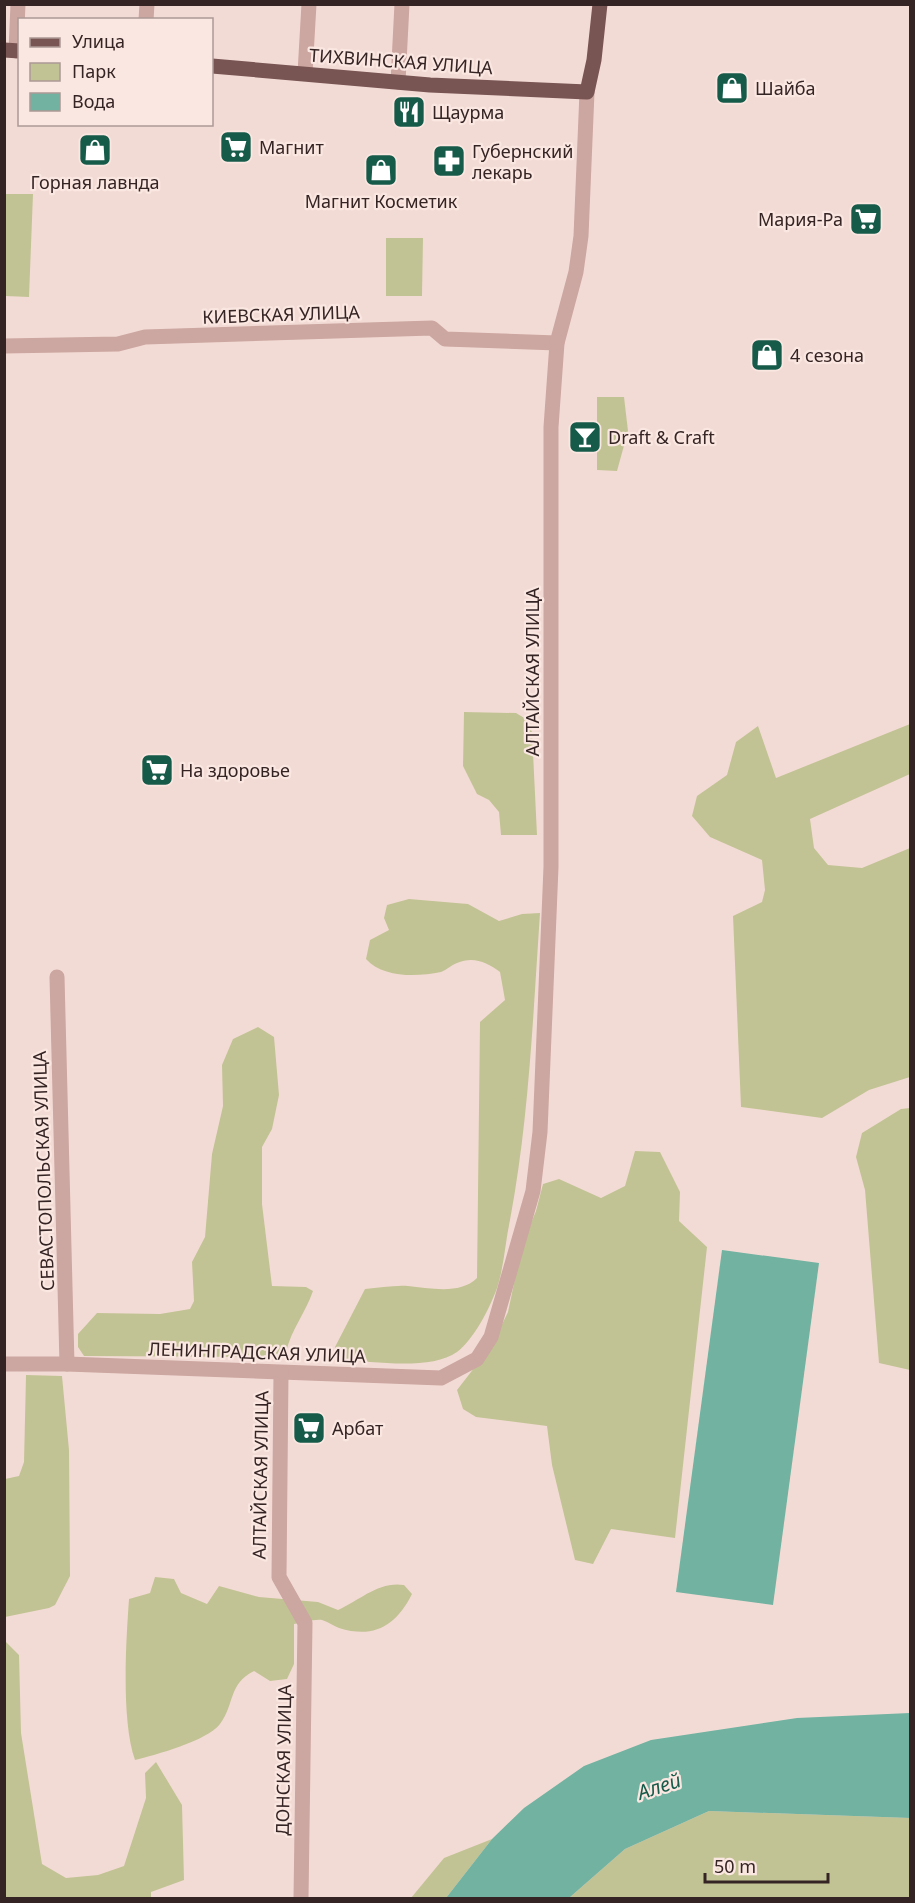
<svg xmlns="http://www.w3.org/2000/svg" width="915" height="1903" viewBox="0 0 915 1903" font-family="'Noto Sans',sans-serif">
  <style>
    .green { fill: #c2c394 }
    .water { fill: #71b2a1 }
    .lines { fill: none; stroke-linecap: round; stroke-linejoin: round }
    .minor { stroke: #cca6a0; stroke-width: 15 }
    .major { stroke: #785453; stroke-width: 15 }
    .labels { text-anchor: middle; dominant-baseline: central; stroke-width: 4.5; stroke-linejoin: round; paint-order: stroke }
    .street-label { font-size: 18px; fill: #352424; stroke: #fbe7e1 }
    .poi-label { font-size: 18px; fill: #352424; stroke: #fbe7e1; text-anchor: start }
    .water-label { font-size: 20px; font-style: italic; fill: #165a49; stroke: #fbe7e1 }
  </style>
  <rect width="100%" height="100%" fill="#f3dbd5"/>
  <g class="green">
    <path d="M5 194H33L29 297 5 296Z"/>
    <path d="M386 238H423L422 296H386Z"/>
    <path d="M597 397H624L628 431 617 471 597 470Z"/>
    <path d="M464 712 516 713 526 719 532 732 537 835H501L499 812 489 800 477 794 463 766Z"/>
    <path d="M910 724V774L810 819 814 848 828 865 862 868 910 848V1077L869 1090 822 1118 741 1107 733 916 762 902 765 890 762 860 710 837 692 816 697 796 727 775 736 742 758 726 776 778Z"/>
    <path d="M409 899 468 904 499 921 522 914 540 913C533 1016 529 1119 510 1220 505 1243 504 1269 496 1291 488 1311 474 1339 457 1352 431 1371 372 1361 341 1360L335 1347 365 1289C379 1288 394 1285 408 1286 430 1288 460 1295 477 1278L480 1022 505 1000 500 972C487 962 473 956 457 963 451 965 447 970 441 972 417 977 383 978 366 959L370 940 389 930 384 918 387 905Z"/>
    <path d="M258 1027 274 1037 279 1095 272 1129 262 1147V1204L272 1286 306 1287 313 1291C305 1314 292 1328 286 1352L267 1357 84 1356 78 1347V1334L97 1313 160 1314 190 1309 194 1301 192 1262 205 1237 212 1154 223 1106 222 1065 233 1039Z"/>
    <path d="M910 1108V1370L879 1363 865 1190 856 1157 862 1133 901 1109Z"/>
    <path d="M635 1151 660 1152 680 1192 679 1221 707 1247 675 1538 611 1529 593 1564 575 1560 552 1465 547 1426 476 1417 463 1409 457 1390 492 1345 508 1312 522 1245 536 1211 543 1184 559 1179 601 1198 625 1186Z"/>
    <path d="M26 1375 62 1376 69 1450 70 1576 55 1605 49 1608 5 1617V1479L19 1476 24 1462Z"/>
    <path d="M155 1577 174 1579 181 1593 207 1604 219 1586 259 1597 318 1602 338 1610C360 1600 379 1581 404 1585L412 1594C396 1626 374 1639 339 1628 334 1626 328 1622 322 1620 314 1619 302 1623 294 1624V1664L287 1679 270 1681 254 1671C228 1684 235 1704 220 1724 207 1741 155 1755 135 1760 121 1720 126 1642 129 1599L150 1593Z"/>
    <path d="M6 1642 19 1655 21 1733 42 1864 66 1878 98 1875 124 1866 146 1798 145 1773 156 1762 182 1805 184 1880 151 1892V1898H5Z"/>
    <path d="M709 1811 910 1818V1898H569L625 1849Z"/>
    <path d="M492 1839 446 1898H411L444 1858Z"/>
  </g>
  <g class="water">
    <path d="M722 1250 819 1263 773 1605 676 1592Z"/>
    <path d="M910 1713V1818L709 1811 625 1849 569 1898H446L492 1839 524 1808 584 1766 651 1740 797 1718Z"/>
  </g>
  <g class="lines">
    <g class="minor">
      <path d="M146 20 147 4"/>
      <path d="M16 51 18 4"/>
      <path d="M305 73 309 4"/>
      <path d="M398 82 402 4"/>
      <path d="M4 346 118 344 145 337 432 328 445 339 557 343"/>
      <path d="M57 977 67 1364"/>
      <path d="M4 1364H67L441 1378 477 1359 491 1337 533 1191 540 1132 551 867V427L557 343 576 272 581 236 587 92"/>
      <path d="M281 1373 279 1577 305 1623 301 1898"/>
    </g>
    <g class="major">
      <path d="M4 50 20 51"/>
      <path d="M212 66 430 85 587 92 594 60 600 4"/>
    </g>
  </g>
  <defs>
    <g id="shop-square" transform="scale(1.725)"><rect x="-9" y="-9" width="18" height="18" rx="4" fill="#165a49" stroke="#fbe7e1"/><path d="M-5-2.5h2.3a2.7 3.5 0 0 1 5.4 0H5L5.5 6h-11ZM-1.5-2.5h3a1.5 2.3 0 0 0-3 0Z" fill="#fff"/></g>
    <g id="restaurant-square" transform="scale(1.725)"><rect x="-9" y="-9" width="18" height="18" rx="4" fill="#165a49" stroke="#fbe7e1"/><path d="M-5-6h1v4h1v-4h1v4h1v-4h1v5L-1.5 .5V6h-2V.5L-5-1ZM5-6V6H3V1.5H1.5Q1.5-4 5-6Z" fill="#fff"/></g>
    <g id="supermarket-square" transform="scale(1.725)"><rect x="-9" y="-9" width="18" height="18" rx="4" fill="#165a49" stroke="#fbe7e1"/><path d="M-6-5.5h2.5l.6 2H6L4.5 2H-2.5L-4.4-4H-6ZM-1.5 3.2a1.3 1.3 0 1 0 .1 0ZM3 3.2a1.3 1.3 0 1 0 .1 0Z" fill="#fff"/></g>
    <g id="pharmacy-square" transform="scale(1.725)"><rect x="-9" y="-9" width="18" height="18" rx="4" fill="#165a49" stroke="#fbe7e1"/><path d="M-2-6h4v4h4v4h-4v4h-4v-4h-4v-4h4Z" fill="#fff"/></g>
    <g id="bar-square" transform="scale(1.725)"><rect x="-9" y="-9" width="18" height="18" rx="4" fill="#165a49" stroke="#fbe7e1"/><path d="M-6-5H6L.8 .8V4.5H3.5V6h-7V4.5H-.8V.8Z" fill="#fff"/></g>
  </defs>
  <g fill-rule="evenodd">
    <use href="#shop-square" x="732" y="88"/>
    <use href="#restaurant-square" x="409" y="112"/>
    <use href="#supermarket-square" x="236" y="147"/>
    <use href="#shop-square" x="95" y="150"/>
    <use href="#pharmacy-square" x="449" y="161"/>
    <use href="#shop-square" x="381" y="170"/>
    <use href="#supermarket-square" x="866" y="219"/>
    <use href="#shop-square" x="767" y="355"/>
    <use href="#bar-square" x="585" y="437"/>
    <use href="#supermarket-square" x="157" y="770"/>
    <use href="#supermarket-square" x="309" y="1428"/>
  </g>
  <g class="labels">
    <g class="street-label">
      <text transform="translate(401 61) rotate(4)">ТИХВИНСКАЯ УЛИЦА</text>
      <text transform="translate(281 314) rotate(-2)">КИЕВСКАЯ УЛИЦА</text>
      <text transform="translate(532 672) rotate(-90)">АЛТАЙСКАЯ УЛИЦА</text>
      <text transform="translate(43 1171) rotate(-92)">СЕВАСТОПОЛЬСКАЯ УЛИЦА</text>
      <text transform="translate(257 1352) rotate(2)">ЛЕНИНГРАДСКАЯ УЛИЦА</text>
      <text transform="translate(260 1475) rotate(-89)">АЛТАЙСКАЯ УЛИЦА</text>
      <text transform="translate(283 1760) rotate(-89)">ДОНСКАЯ УЛИЦА</text>
    </g>
    <g class="poi-label">
      <text x="755" y="88">Шайба</text>
      <text x="432" y="112">Щаурма</text>
      <text x="259" y="147">Магнит</text>
      <text x="472" y="151">Губернский<tspan x="472" dy="21">лекарь</tspan></text>
      <text x="95" y="182" text-anchor="middle">Горная лавнда</text>
      <text x="381" y="201" text-anchor="middle">Магнит Косметик</text>
      <text x="843" y="219" text-anchor="end">Мария-Ра</text>
      <text x="790" y="355">4 сезона</text>
      <text x="608" y="437">Draft &amp; Craft</text>
      <text x="180" y="770">На здоровье</text>
      <text x="332" y="1428">Арбат</text>
    </g>
    <g class="water-label">
      <text transform="translate(659 1786) rotate(-18)">Алей</text>
    </g>
  </g>
  <rect width="915" height="1903" fill="none" stroke="#352424" stroke-width="12"/>
  <rect x="18" y="18" width="195" height="108" fill="#fbe7e1" stroke="#ac9995" stroke-width="1.5"/>
  <rect x="30" y="38" width="30" height="9" fill="#785453" stroke="#ac9995" stroke-width="1.5"/>
  <text x="72" y="48" font-size="18" fill="#352424">Улица</text>
  <rect x="30" y="63" width="30" height="18" fill="#c2c394" stroke="#ac9995" stroke-width="1.5"/>
  <text x="72" y="78" font-size="18" fill="#352424">Парк</text>
  <rect x="30" y="93" width="30" height="18" fill="#71b2a1" stroke="#ac9995" stroke-width="1.5"/>
  <text x="72" y="108" font-size="18" fill="#352424">Вода</text>
  <path d="M705 1873v9h123v-9" fill="none" stroke="#352424" stroke-width="3"/>
  <text x="714" y="1873" font-size="18" fill="#352424" stroke="#fbe7e1" stroke-width="4.5" paint-order="stroke">50 m</text>
</svg>
